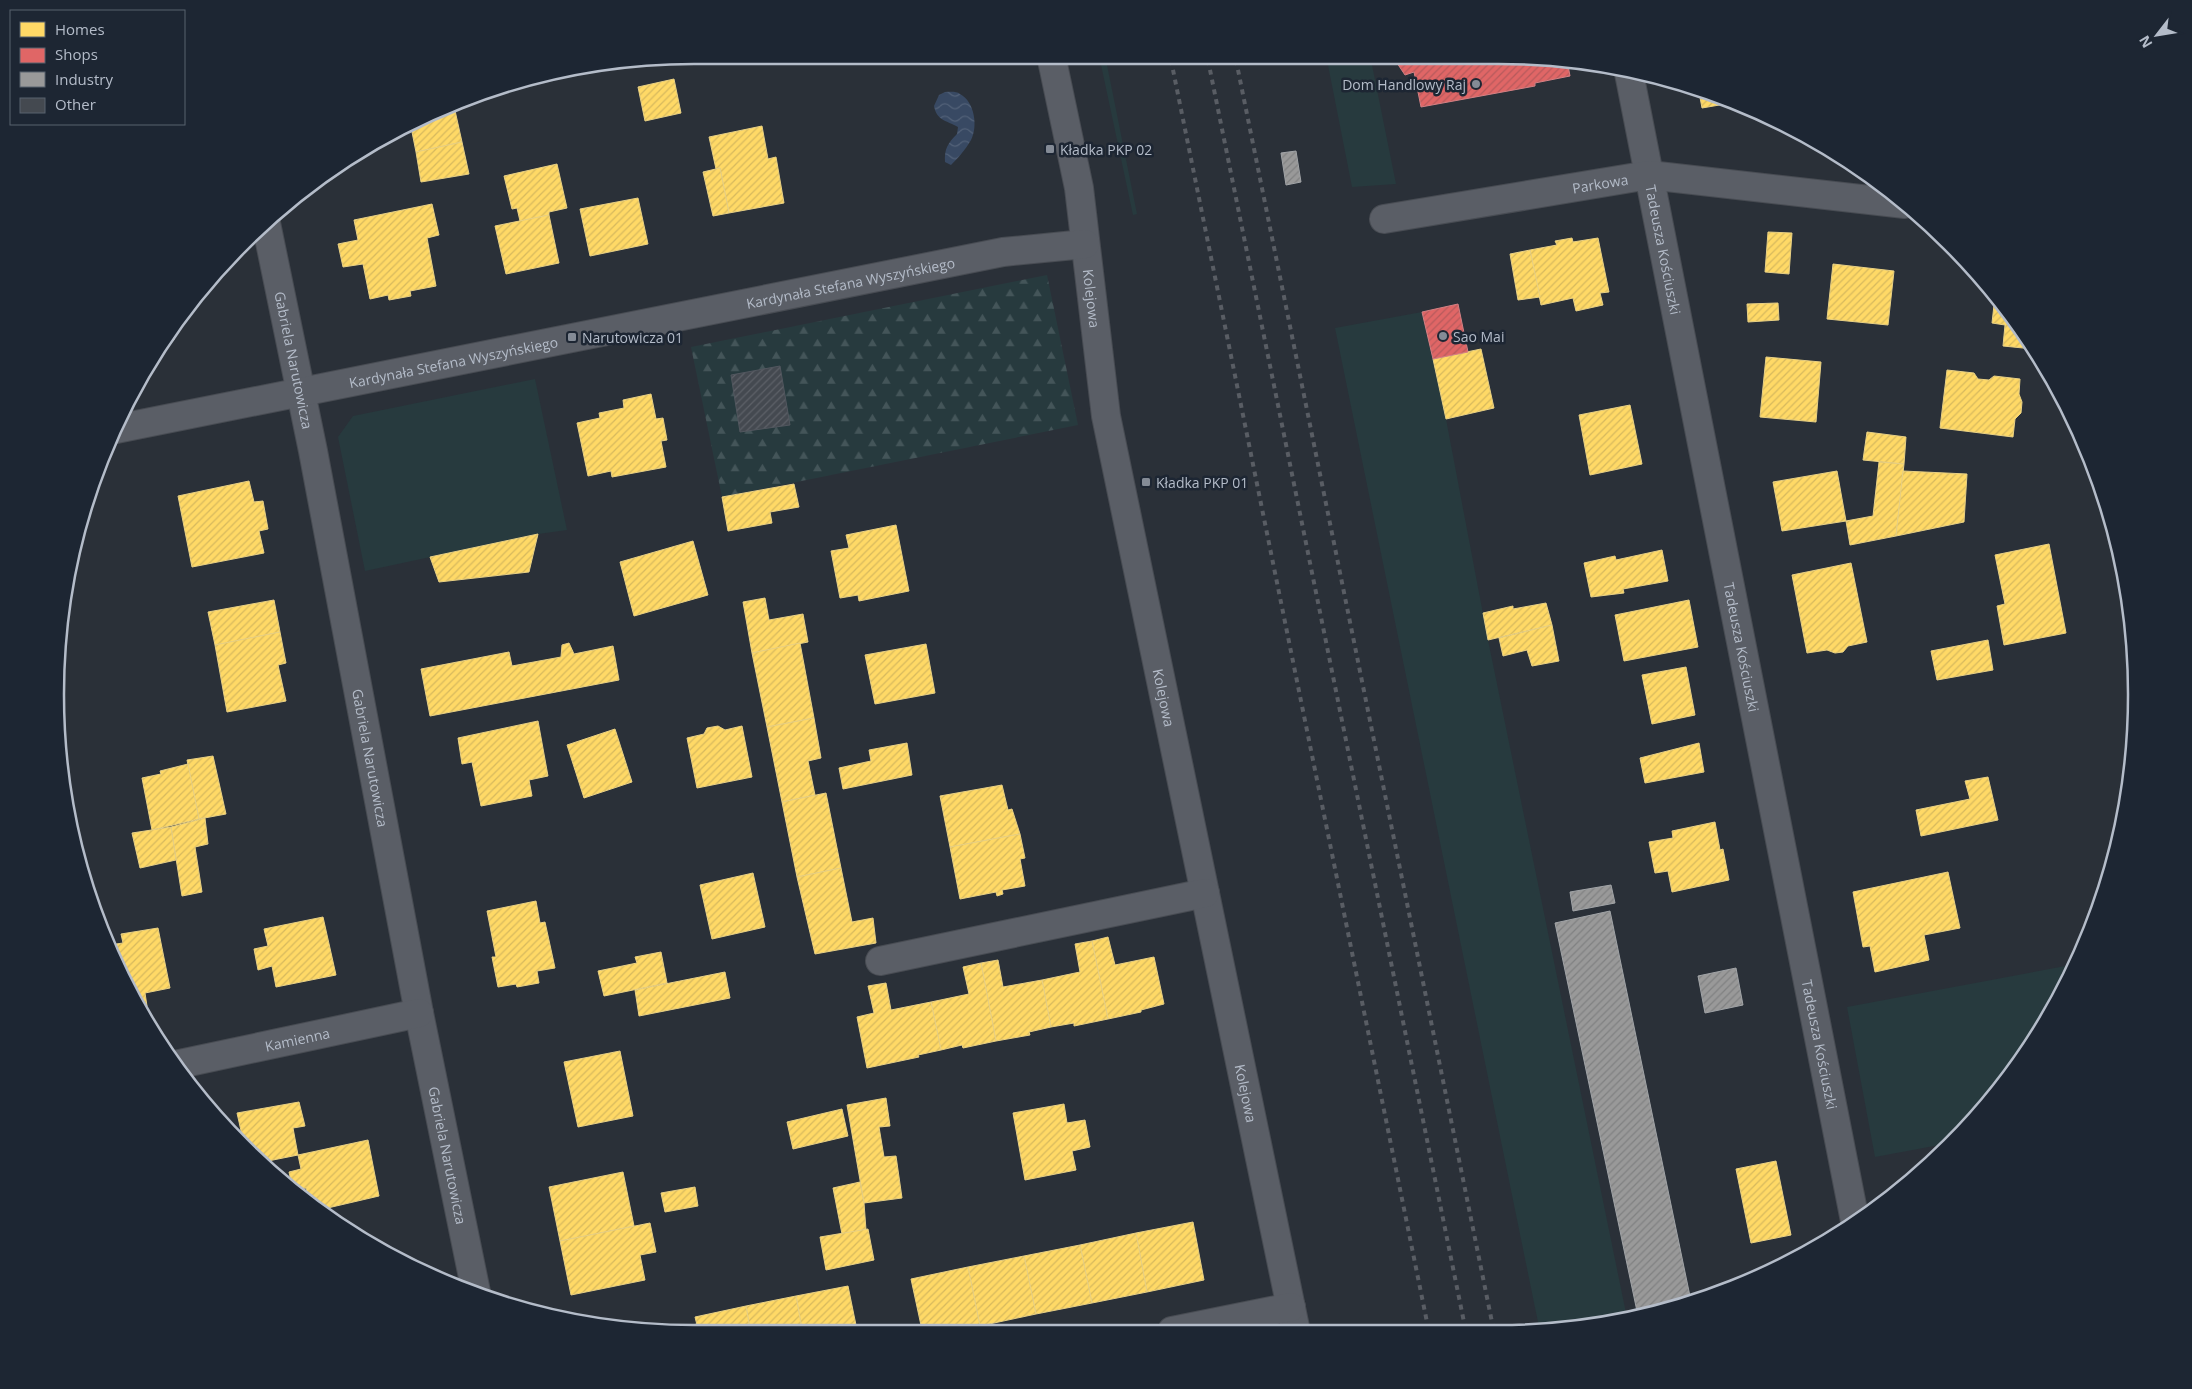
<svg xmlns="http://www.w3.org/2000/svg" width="2192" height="1389" viewBox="0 0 2192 1389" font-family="'Open Sans',sans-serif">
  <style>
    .grass { fill: #273a3e }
    .forest { fill: url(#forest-firs) }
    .water { fill: url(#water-waves) }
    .homes { fill: url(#homes-hatch); stroke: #e8d084 }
    .shops { fill: url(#shops-hatch); stroke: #d38084 }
    .industry { fill: url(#industry-hatch); stroke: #a1a4a7 }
    .building { fill: url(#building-hatch); stroke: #52575f }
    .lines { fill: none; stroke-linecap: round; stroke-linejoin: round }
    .minor-casing { stroke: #484c53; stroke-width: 30 }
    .minor { stroke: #5a5e66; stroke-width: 28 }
    .rail { stroke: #595d64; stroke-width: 4; stroke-dasharray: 5 5; stroke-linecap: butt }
    .poi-dot { fill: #848b96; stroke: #1d2633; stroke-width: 2 }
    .labels { text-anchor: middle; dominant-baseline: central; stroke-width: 5; stroke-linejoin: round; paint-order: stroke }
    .poi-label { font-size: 14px; fill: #b4bcc9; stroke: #1d2633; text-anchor: start }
    .street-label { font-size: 14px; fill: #b4bcc9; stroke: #1d2633 }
    .rim { fill: none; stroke: #b4bcc9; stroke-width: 2.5 }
  </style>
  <defs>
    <pattern id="forest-firs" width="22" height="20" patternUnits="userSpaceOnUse" patternTransform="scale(1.25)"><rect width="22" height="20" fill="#273a3e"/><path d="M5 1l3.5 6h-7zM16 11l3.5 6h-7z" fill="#445559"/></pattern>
    <pattern id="water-waves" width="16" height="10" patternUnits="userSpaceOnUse" patternTransform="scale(1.25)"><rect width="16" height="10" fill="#384963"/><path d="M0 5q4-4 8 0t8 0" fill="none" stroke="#526178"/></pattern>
    <pattern id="homes-hatch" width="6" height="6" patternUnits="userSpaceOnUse" patternTransform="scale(1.25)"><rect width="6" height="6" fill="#ffd966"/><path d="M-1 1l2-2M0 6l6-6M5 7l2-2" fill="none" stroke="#d7b95e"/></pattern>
    <pattern id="shops-hatch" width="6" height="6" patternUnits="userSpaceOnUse" patternTransform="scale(1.25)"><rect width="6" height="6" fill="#e06666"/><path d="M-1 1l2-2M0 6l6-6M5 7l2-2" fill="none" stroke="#b65a5c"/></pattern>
    <pattern id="industry-hatch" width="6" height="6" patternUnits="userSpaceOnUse" patternTransform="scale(1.25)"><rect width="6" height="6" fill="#999"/><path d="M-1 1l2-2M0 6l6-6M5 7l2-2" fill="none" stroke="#808182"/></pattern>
    <pattern id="building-hatch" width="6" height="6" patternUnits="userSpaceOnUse" patternTransform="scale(1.25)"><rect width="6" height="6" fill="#444950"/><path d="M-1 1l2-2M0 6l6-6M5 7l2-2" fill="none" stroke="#5d6168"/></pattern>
  </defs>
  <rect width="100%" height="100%" fill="#2a3038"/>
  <g class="grass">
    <path d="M1100 60H1106L1137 214 1133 215Z"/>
    <path d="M1327 60H1371L1396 184 1352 187Z"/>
    <path d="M1422 312 1446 419 1488 640 1627 1318 1540 1332 1335 328Z"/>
    <path d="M535 379 567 530 538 534 365 571 338 437 353 416Z"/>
    <path d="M2076 964 2071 978 2005 1084 1950 1143 1875 1157 1847 1007Z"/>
  </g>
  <path class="forest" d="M1047 275 1078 425 722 497 691 347Z"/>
  <path class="water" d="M945 92C950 92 956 91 960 94 975 102 978 127 971 140 966 149 958 158 951 165L945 162C944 149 948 143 957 134L958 127C946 120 937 121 934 106L939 95Z"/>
  <g class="homes">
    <path d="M674 79 681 113 645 121 638 87Z"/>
    <path d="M1699 92 1737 102 1702 108Z"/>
    <path d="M454 106 462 142 416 152 411 127Z"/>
    <path d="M762 126 768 159 776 157 784 203 729 213 720 168 716 169 709 137Z"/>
    <path d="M462 142 469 174 421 182 416 152Z"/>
    <path d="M557 164 567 208 549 212V215L520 221 517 208 512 209 504 176Z"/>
    <path d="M720 168 729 213 713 216 703 172Z"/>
    <path d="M638 198 648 244 590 256 580 209Z"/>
    <path d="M432 204 439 235 427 238 436 286 410 291 411 296 389 300 388 295 370 299 363 264 343 267 338 244 358 240 354 220Z"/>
    <path d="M549 215 559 263 506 274 495 226Z"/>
    <path d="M1768 232 1792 233 1789 274 1765 272Z"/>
    <path d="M1572 238 1573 242 1598 238 1609 292 1600 293 1603 305 1576 311 1573 298 1541 305 1530 250 1557 245 1555 241Z"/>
    <path d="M1530 250 1540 297 1518 300 1510 254Z"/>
    <path d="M1833 264 1894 271 1888 325 1827 319Z"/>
    <path d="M1995 296 2033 349 2003 346 2005 325 1992 323Z"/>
    <path d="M1778 303 1779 320 1748 322 1747 304Z"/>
    <path d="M172 329 174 340 162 343Z"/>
    <path d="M1481 349 1494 408 1446 419 1433 359Z"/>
    <path d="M1766 357 1821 362 1816 422 1760 417Z"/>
    <path d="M1947 370 1974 373 1978 379 1989 380 1994 376 2020 379 2019 394 2022 402 2021 413 2015 419 2013 437 1940 428Z"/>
    <path d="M651 394 656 419 663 418 667 440 661 441 666 467 612 477 611 471 588 476 577 423 600 418 599 413 624 408 623 400Z"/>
    <path d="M1630 405 1642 464 1590 475 1579 415Z"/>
    <path d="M1867 432 1906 437 1904 464 1863 460Z"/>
    <path d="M1879 462 1904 464 1896 536 1850 545 1846 521 1873 516Z"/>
    <path d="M1837 471 1846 521 1782 531 1773 482Z"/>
    <path d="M1903 471 1967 474 1964 522 1896 536Z"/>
    <path d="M249 481 254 502 263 501 268 529 259 531 264 553 192 567 178 496Z"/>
    <path d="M794 484 799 507 770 512 772 523 728 531 722 497Z"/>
    <path d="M896 525 909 591 859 601 858 595 840 598 831 551 849 548 846 535Z"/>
    <path d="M538 534 529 572 439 582 430 557Z"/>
    <path d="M693 541 708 595 634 616 620 562Z"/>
    <path d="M2049 544 2066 633 2004 645 1997 606 2005 604 1995 555Z"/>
    <path d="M1662 550 1668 581 1623 589 1624 593 1591 597 1584 563 1615 556 1616 560Z"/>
    <path d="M1851 563 1867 642 1848 646 1843 652 1835 653 1827 650 1807 653 1792 575Z"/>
    <path d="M765 598 769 620 803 614 808 642 752 653 743 602Z"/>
    <path d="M274 600 280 632 215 645 208 612Z"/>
    <path d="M1689 600 1698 647 1624 661 1615 615Z"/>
    <path d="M1546 603 1552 625 1488 640 1483 613 1513 606V609Z"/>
    <path d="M1552 625 1559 661 1532 666 1527 650 1503 656 1499 638Z"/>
    <path d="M280 632 286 663 278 665 286 701 227 712 215 645Z"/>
    <path d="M1988 640 1993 670 1937 680 1931 651Z"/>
    <path d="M569 643 574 654 613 646 619 680 430 716 421 669 509 652 512 666 561 657 562 645Z"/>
    <path d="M800 643 814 718 767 727 752 653Z"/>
    <path d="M926 644 935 693 875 704 865 655Z"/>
    <path d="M1686 667 1695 715 1652 724 1642 675Z"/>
    <path d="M814 718 821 758 808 761 815 795 782 802 767 727Z"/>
    <path d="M538 721 548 776 529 780 532 796 481 806 472 762 462 764 458 738Z"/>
    <path d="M718 726 725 730 742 726 752 777 697 788 687 738 704 734 707 728Z"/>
    <path d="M615 729 632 782 584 798 567 745Z"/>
    <path d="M907 743 912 775 843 789 839 768 871 761 869 750Z"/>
    <path d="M1699 743 1704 772 1645 783 1640 758Z"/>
    <path d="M213 756 226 814 199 819 187 760Z"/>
    <path d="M188 764 199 819 152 830 142 778 161 774 160 771Z"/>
    <path d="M1988 777 1998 820 1921 836 1916 810 1970 799 1965 781Z"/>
    <path d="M1002 785 1008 810 1012 809 1020 834 950 847 940 796Z"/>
    <path d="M826 793 841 868 797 877 782 802Z"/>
    <path d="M205 818 208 844 195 847 202 892 182 896 171 827Z"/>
    <path d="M1715 822 1720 850 1723 849 1729 880 1672 892 1668 871 1655 873 1649 842 1673 838 1672 831Z"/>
    <path d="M171 827 176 860 140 868 132 833Z"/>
    <path d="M1020 834 1025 858 1020 859 1025 886 1002 890 1003 894 997 896 996 892 960 899 950 847Z"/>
    <path d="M841 868 852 922 873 918 876 943 815 954 797 877Z"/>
    <path d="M1948 872 1960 928 1924 935 1929 960 1875 972 1870 946 1863 947 1853 892Z"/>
    <path d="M753 873 765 927 712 939 700 885Z"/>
    <path d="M536 901 540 923 545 922 555 968 537 971 539 983 517 987 516 984 498 987 492 957H496L487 911Z"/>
    <path d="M323 917 336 975 276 987 272 966 258 970 254 949 268 946 264 929Z"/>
    <path d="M158 928 170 988 145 993 147 1006 139 1008 121 977 109 945 123 943 121 934Z"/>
    <path d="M1108 937 1115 965 1154 957 1164 1004 1141 1010V1012L1108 1019 1092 941Z"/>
    <path d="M1092 941 1108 1019 1074 1026V1023L1051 1027 1042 980 1080 972 1075 944Z"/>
    <path d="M661 952 667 983 604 996 598 971 637 963 635 957Z"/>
    <path d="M998 960 1003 987 1042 980 1051 1027 1029 1032 1030 1035 996 1041 981 963Z"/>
    <path d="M981 963 996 1041 963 1048 962 1045 941 1050 931 1002 969 994 963 967Z"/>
    <path d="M725 972 730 998 639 1016 635 990Z"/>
    <path d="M886 983 891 1010 931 1002 941 1050 918 1055 919 1057 867 1068 857 1017 874 1013 868 986Z"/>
    <path d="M620 1051 633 1116 578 1127 564 1062Z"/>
    <path d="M886 1098 890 1126 879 1127 884 1157 896 1156 902 1198 864 1203 847 1105Z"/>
    <path d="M299 1102 305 1126 293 1128 298 1155 263 1162 244 1144 237 1113Z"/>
    <path d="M1064 1104 1067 1123 1085 1120 1090 1147 1072 1151 1076 1170 1025 1180 1013 1113Z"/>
    <path d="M842 1109 848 1136 793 1149 787 1122Z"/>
    <path d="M368 1140 379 1196 319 1210 309 1204 306 1188 293 1190 289 1172 301 1169 298 1155Z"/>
    <path d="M1776 1161 1791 1235 1751 1243 1736 1169Z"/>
    <path d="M623 1172 634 1226 560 1241 549 1187Z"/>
    <path d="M860 1182 864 1203 866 1230 842 1234 833 1188Z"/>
    <path d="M695 1187 698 1206 665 1212 661 1193Z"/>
    <path d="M1193 1222 1204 1280 1147 1292 1136 1233Z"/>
    <path d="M650 1223 656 1252 640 1255 645 1280 571 1295 560 1241Z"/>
    <path d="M868 1229 874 1260 826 1270 820 1237Z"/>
    <path d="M1136 1233 1147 1292 1092 1303 1080 1245Z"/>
    <path d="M1080 1245 1092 1303 1036 1314 1024 1256Z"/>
    <path d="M1024 1256 1036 1314 980 1326 968 1267Z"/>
    <path d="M968 1267 980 1326 958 1330H922L911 1279Z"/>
    <path d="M848 1286 857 1330 802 1329 796 1296Z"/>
    <path d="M796 1296 802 1329H750L746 1306Z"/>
    <path d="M746 1306 750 1329H698L695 1317Z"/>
    <path d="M697 1324 698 1329H673Z"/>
  </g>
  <g class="shops">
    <path d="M1395 60H1567L1570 76 1535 83V86L1421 107 1414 72 1405 75Z"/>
    <path d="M1458 304 1468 352 1433 359 1422 312Z"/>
  </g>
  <g class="industry">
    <path d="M1296 151 1301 182 1286 185 1281 153Z"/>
    <path d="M1611 885 1615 903 1573 911 1570 892Z"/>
    <path d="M1610 911 1691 1301 1663 1312 1638 1316 1555 923Z"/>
    <path d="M1736 968 1743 1005 1705 1013 1698 976Z"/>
  </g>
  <path class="building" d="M780 366 790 425 740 432 731 375Z"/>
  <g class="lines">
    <g class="minor-casing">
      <g id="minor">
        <path id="s1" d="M1052 60 1079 188 1106 416 1296 1332"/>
        <path id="s2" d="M1629 73 1855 1221"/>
        <path id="s3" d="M1384 219 1649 175 1905 204"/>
        <path id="s4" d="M266 223 313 451 419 1013 476 1292"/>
        <path id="s5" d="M116 429 1003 252 1085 244"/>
        <path d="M880 961 1205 893"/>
        <path id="s6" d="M175 1065 419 1013"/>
        <path d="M1172 1331 1291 1307"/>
      </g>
    </g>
    <use href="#minor" class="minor"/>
    <g class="rail">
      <path d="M1171 60 1429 1332"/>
      <path d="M1208 60 1466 1332"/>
      <path d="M1236 60 1494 1332"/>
    </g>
  </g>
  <g class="poi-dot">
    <circle cx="1476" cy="84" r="5"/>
    <rect x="1045" y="144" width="10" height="10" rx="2.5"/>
    <circle cx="1443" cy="336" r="5"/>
    <rect x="567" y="332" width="10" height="10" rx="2.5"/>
    <rect x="1141" y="477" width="10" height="10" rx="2.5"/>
  </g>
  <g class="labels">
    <g class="poi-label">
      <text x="1466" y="84" text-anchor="end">Dom Handlowy Raj</text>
      <text x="1060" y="149">Kładka PKP 02</text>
      <text x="1453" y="336">Sao Mai</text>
      <text x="582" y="337">Narutowicza 01</text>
      <text x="1156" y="482">Kładka PKP 01</text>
    </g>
    <g class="street-label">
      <text stroke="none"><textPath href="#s3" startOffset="219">Parkowa</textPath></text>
      <text stroke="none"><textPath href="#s2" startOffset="180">Tadeusza Kościuszki</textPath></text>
      <text stroke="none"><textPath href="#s5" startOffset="749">Kardynała Stefana Wyszyńskiego</textPath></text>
      <text stroke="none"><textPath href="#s1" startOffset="242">Kolejowa</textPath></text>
      <text stroke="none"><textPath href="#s4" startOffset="140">Gabriela Narutowicza</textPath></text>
      <text stroke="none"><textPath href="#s5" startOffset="344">Kardynała Stefana Wyszyńskiego</textPath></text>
      <text stroke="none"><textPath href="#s2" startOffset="585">Tadeusza Kościuszki</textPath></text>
      <text stroke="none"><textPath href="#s1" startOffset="648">Kolejowa</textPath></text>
      <text stroke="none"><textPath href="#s4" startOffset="545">Gabriela Narutowicza</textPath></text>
      <text stroke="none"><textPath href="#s6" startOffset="125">Kamienna</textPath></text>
      <text stroke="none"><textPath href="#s2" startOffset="990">Tadeusza Kościuszki</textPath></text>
      <text stroke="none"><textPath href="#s1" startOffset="1052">Kolejowa</textPath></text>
      <text stroke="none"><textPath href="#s4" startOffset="950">Gabriela Narutowicza</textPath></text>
    </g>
  </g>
  <path d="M0 0H2192V1389H0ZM694 64H1498A630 630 0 0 1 2128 694V695A630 630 0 0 1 1498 1325H694A630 630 0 0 1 64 695V694A630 630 0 0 1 694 64Z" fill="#1d2633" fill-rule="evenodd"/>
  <path class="rim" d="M694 64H1498A630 630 0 0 1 2128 694V695A630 630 0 0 1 1498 1325H694A630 630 0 0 1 64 695V694A630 630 0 0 1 694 64Z"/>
  <rect x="10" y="10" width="175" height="115" fill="#1d2633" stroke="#59626f"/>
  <rect x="20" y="22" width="25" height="15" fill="#ffd966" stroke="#59626f"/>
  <text x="55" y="35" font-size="15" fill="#b4bcc9">Homes</text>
  <rect x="20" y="48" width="25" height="15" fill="#e06666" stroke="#59626f"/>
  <text x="55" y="60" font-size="15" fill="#b4bcc9">Shops</text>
  <rect x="20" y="72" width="25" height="15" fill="#999999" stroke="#59626f"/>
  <text x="55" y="85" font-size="15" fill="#b4bcc9">Industry</text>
  <rect x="20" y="98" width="25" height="15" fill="#444950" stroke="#59626f"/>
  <text x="55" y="110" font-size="15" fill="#b4bcc9">Other</text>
  <g transform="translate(2157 35) rotate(239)" stroke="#1d2633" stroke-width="4" paint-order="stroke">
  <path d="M0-4L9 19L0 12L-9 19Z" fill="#b4bcc9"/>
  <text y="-8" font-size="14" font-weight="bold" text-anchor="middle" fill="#b4bcc9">N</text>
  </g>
</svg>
